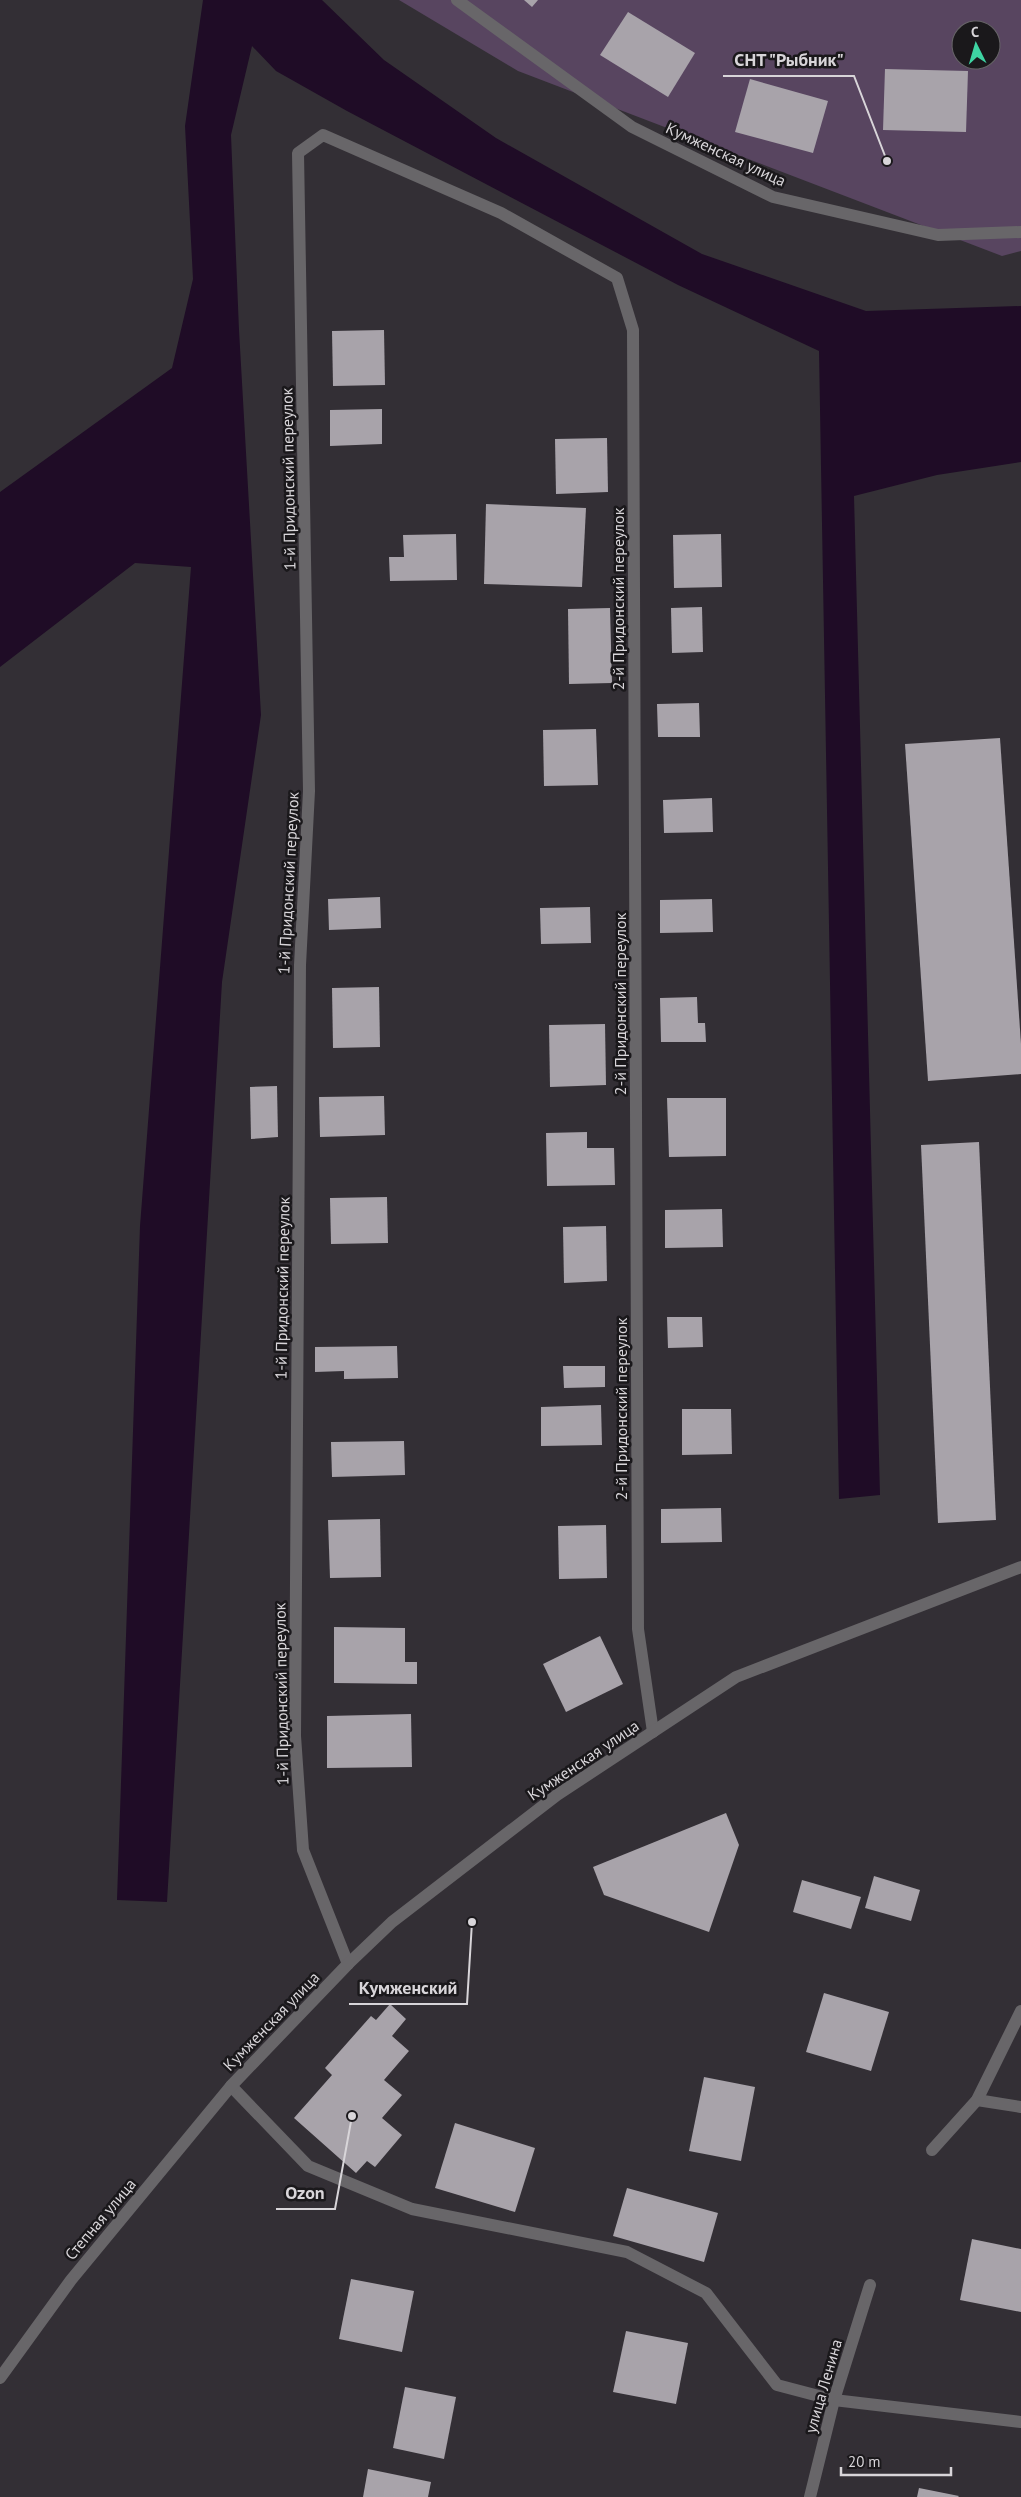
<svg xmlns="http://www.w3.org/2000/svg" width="1021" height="2497" viewBox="0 0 1021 2497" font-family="'PT Sans',sans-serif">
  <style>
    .green { fill: #584560; fill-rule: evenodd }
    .water { fill: #1f0c26 }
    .building { fill: #a8a3aa }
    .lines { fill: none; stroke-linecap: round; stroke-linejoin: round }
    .minor { stroke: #686669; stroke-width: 12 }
    .labels { text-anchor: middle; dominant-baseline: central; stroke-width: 5; stroke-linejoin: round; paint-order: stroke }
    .street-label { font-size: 16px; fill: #d8d5d9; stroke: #1a181b }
    .leader { fill: none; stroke: #d8d5d9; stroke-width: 2 }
    .callout-dot { fill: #d8d5d9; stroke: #1a181b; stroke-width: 2 }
    .callout-label { font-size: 18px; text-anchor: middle; font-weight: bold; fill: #d8d5d9; stroke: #1a181b; stroke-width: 5; stroke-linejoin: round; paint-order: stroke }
  </style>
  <rect width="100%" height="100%" fill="#332f35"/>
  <path class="green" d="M399 0H1021V251L1002 256 518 71ZM961 30H991V60H961Z"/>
  <path class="water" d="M203 0H322L384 60 496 138 702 254 866 311 1021 306V462L937 475 854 496 880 1495 839 1499 819 351 678 285 347 111 276 71 252 46 231 135 239 330 261 715 222 982 167 1902 117 1900 140 1226 191 567 135 563 0 667V492L172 368 193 279 185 126Z"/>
  <g class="building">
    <path d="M524 0H538L532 7Z"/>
    <path d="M628 12 695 53 668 97 600 55Z"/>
    <path d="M885 69 968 71 966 132 883 130Z"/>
    <path d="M750 79 828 101 813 153 735 132Z"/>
    <path d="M384 330 385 385 333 386 332 331Z"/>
    <path d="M382 409V444L330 446V410Z"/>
    <path d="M607 438 608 492 556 494 555 439Z"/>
    <path d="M486 504 586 508 582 587 484 584Z"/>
    <path d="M456 534 457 580 390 581 389 557H404L403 535Z"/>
    <path d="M721 534 722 587 674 588 673 535Z"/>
    <path d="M702 607 703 652 672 653 671 608Z"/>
    <path d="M610 608 612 683 569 684 568 609Z"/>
    <path d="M699 703 700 737H658L657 704Z"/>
    <path d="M596 729 598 785 544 786 543 730Z"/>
    <path d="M1000 738 1021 1044V1074L928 1081 905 744Z"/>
    <path d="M712 798 713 832 664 833 663 800Z"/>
    <path d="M380 897 381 928 329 930 328 899Z"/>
    <path d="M712 899 713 932 660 933V900Z"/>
    <path d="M590 907 591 943 541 944 540 908Z"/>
    <path d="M379 987 380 1047 333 1048 332 988Z"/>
    <path d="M697 997 698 1023H705L706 1042H661L660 998Z"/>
    <path d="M605 1024 606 1085 550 1087 549 1025Z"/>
    <path d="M277 1086 278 1137 251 1139 250 1087Z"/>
    <path d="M384 1096 385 1135 320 1137 319 1097Z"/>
    <path d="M667 1098H726V1156L669 1157Z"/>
    <path d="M587 1132V1148H614L615 1185 547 1186 546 1133Z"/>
    <path d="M979 1142 996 1520 938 1523 921 1145Z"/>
    <path d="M387 1197 388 1243 331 1244 330 1198Z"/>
    <path d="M722 1209 723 1247 665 1248V1210Z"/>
    <path d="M606 1226 607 1281 564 1283 563 1227Z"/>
    <path d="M667 1317H702L703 1347 668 1348Z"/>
    <path d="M397 1346 398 1378 344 1379V1371L315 1372V1347Z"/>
    <path d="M563 1366H605V1387L564 1388Z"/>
    <path d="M601 1405 602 1445 541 1446V1407Z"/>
    <path d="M682 1409H731L732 1454 682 1455Z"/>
    <path d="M404 1441 405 1475 332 1477 331 1442Z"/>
    <path d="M721 1508 722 1542 661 1543V1509Z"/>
    <path d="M380 1519 381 1577 330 1578 328 1520Z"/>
    <path d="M606 1525 607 1578 559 1579 558 1526Z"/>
    <path d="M334 1627 405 1628V1662H417V1684L334 1683Z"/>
    <path d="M600 1636 623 1684 566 1712 543 1664Z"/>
    <path d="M411 1714 412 1767 327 1768V1716Z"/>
    <path d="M726 1813 739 1845 709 1932 604 1895 593 1867Z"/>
    <path d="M874 1876 920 1890 911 1921 865 1908Z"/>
    <path d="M802 1880 861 1897 851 1929 793 1912Z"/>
    <path d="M824 1993 889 2012 871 2071 806 2052Z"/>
    <path d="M390 2004 406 2019 392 2036 409 2051 384 2080 402 2095 382 2118 402 2135 375 2167 367 2161 356 2173 294 2118 332 2075 325 2068 371 2016 376 2020Z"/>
    <path d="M704 2077 755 2087 741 2161 689 2151Z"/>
    <path d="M455 2123 535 2148 515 2212 435 2188Z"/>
    <path d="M627 2188 718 2213 704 2262 613 2236Z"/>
    <path d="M972 2239 1021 2249V2312L960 2300Z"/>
    <path d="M351 2279 414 2291 402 2352 339 2339Z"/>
    <path d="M626 2331 688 2343 676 2404 613 2392Z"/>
    <path d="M405 2387 456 2397 444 2459 393 2448Z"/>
    <path d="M368 2469 431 2482 428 2497H363Z"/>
    <path d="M919 2488 959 2496 958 2497H917Z"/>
  </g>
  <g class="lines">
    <g class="minor">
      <path d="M457 0 632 127 773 197 938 235 1021 232"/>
      <path d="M348 1964 303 1850 295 1736 300 965 309 791 298 153 323 135 501 213 617 278 633 330 638 1629 653 1732"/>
      <path d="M231 2086 308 2166 412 2209 627 2252 706 2293 777 2385 834 2400 1021 2422"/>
      <path d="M977 2100 1021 2107"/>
      <path d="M932 2150 977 2100 1021 2011"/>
      <path d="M0 2378 71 2280 231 2086 348 1964 392 1922 557 1795 736 1677 1021 1567"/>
      <path d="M810 2497 834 2400 870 2285"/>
    </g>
  </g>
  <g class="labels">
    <g class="street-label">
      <text transform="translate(726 154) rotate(25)">Кумженская улица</text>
      <text transform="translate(288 479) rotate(-91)">1-й Придонский переулок</text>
      <text transform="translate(618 599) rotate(-90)">2-й Придонский переулок</text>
      <text transform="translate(288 883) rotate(-87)">1-й Придонский переулок</text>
      <text transform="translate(620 1004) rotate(-90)">2-й Придонский переулок</text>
      <text transform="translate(282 1288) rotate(-89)">1-й Придонский переулок</text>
      <text transform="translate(621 1409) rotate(-90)">2-й Придонский переулок</text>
      <text transform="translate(281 1694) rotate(-91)">1-й Придонский переулок</text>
      <text transform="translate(583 1760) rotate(-34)">Кумженская улица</text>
      <text transform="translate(271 2021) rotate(-46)">Кумженская улица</text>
      <text transform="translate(100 2219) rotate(-50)">Степная улица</text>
      <text transform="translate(823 2386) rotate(-74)">улица Ленина</text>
    </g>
  </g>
  <path class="leader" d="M887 161L854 76H723M472 1922L467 2004H349M352 2116L335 2209H276"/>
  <g class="callout-dot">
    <circle cx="887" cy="161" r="5"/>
    <circle cx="472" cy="1922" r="5"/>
    <circle cx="352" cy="2116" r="5"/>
  </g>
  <g class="callout-label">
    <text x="789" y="66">СНТ "Рыбник"</text>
    <text x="408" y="1994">Кумженский</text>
    <text x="305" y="2199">Ozon</text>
  </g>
  <g transform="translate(976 45) rotate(355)"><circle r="24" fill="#1a181b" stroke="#666467"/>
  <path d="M0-4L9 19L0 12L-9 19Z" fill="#3ed4a3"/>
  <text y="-8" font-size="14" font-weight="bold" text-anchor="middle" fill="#d8d5d9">С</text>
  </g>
  <path d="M841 2467v8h110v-8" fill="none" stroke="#d8d5d9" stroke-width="2.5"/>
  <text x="848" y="2467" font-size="15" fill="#d8d5d9" stroke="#1a181b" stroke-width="4" paint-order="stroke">20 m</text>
</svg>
